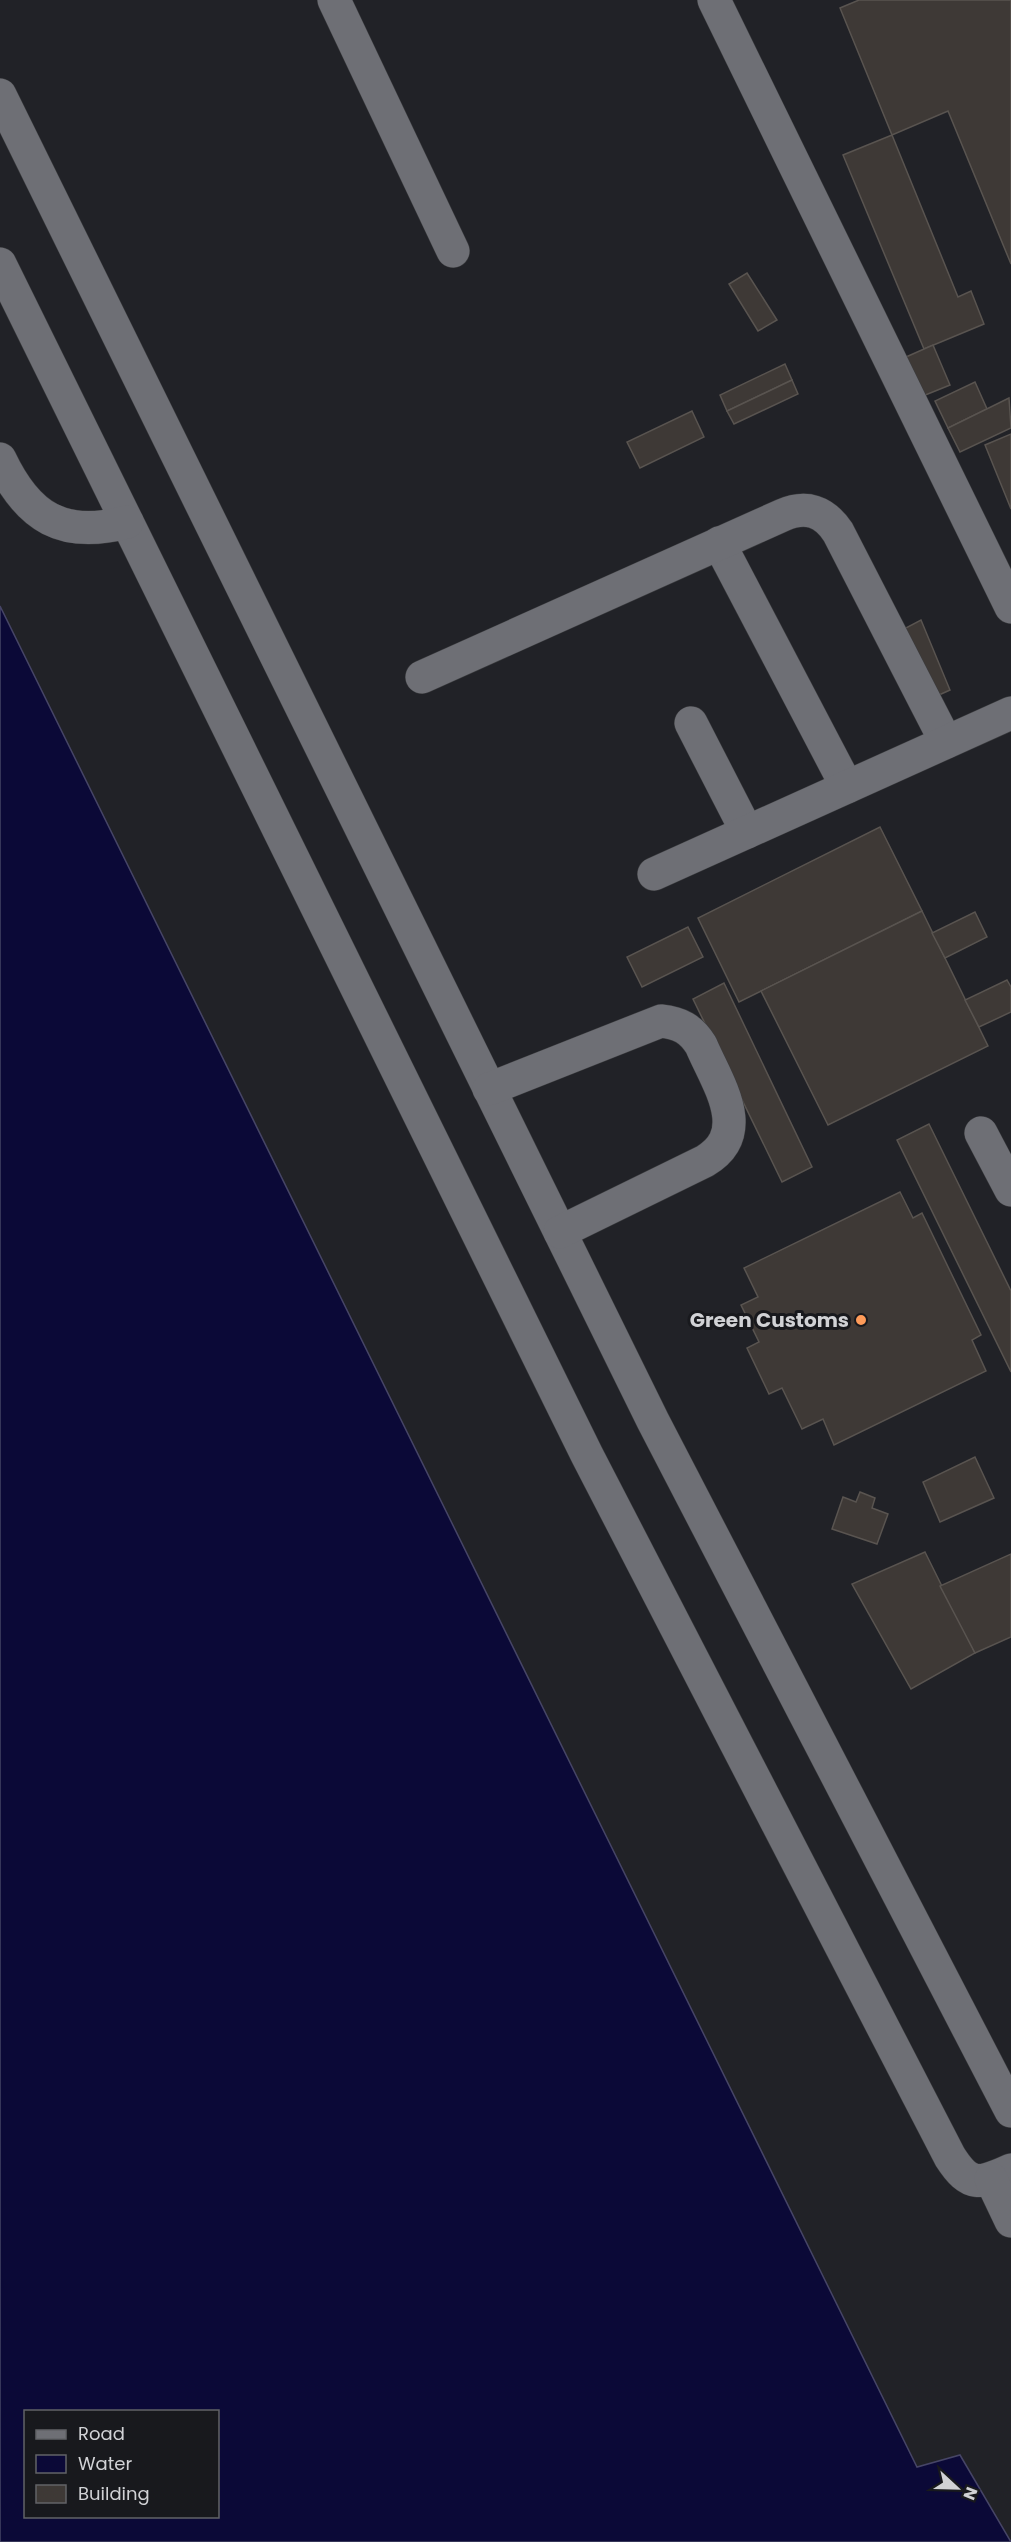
<svg xmlns="http://www.w3.org/2000/svg" width="1011" height="2542" viewBox="0 0 1011 2542" font-family="Poppins,sans-serif">
  <style>
    .water { fill: #0b0937; stroke: #464566; stroke-width: 1.5; fill-rule: evenodd }
    .building { fill: #3e3936; stroke: #595450; stroke-width: 1.5 }
    .lines { fill: none; stroke-linecap: round; stroke-linejoin: round }
    .minor-casing { stroke: #3b3c3f; stroke-width: 34 }
    .minor { stroke: #6e6f75; stroke-width: 33 }
    .poi-dot { fill: #fe9b59; stroke: #18191d; stroke-width: 2 }
    .labels { text-anchor: middle; dominant-baseline: central; stroke-width: 6; stroke-linejoin: round; paint-order: stroke }
    .poi-label { font-size: 20px; font-weight: bold; fill: #d1d2d5; stroke: #18191d; text-anchor: end }
  </style>
  <rect width="100%" height="100%" fill="#212227"/>
  <path class="water" d="M0 606 917 2467 960 2455 1011 2542H0ZM26 2412H218V2516H26Z"/>
  <g class="building">
    <path d="M859 0H1011V264L948 111 892 135 840 8Z"/>
    <path d="M892 135 958 297 971 291 984 324 924 349 843 155Z"/>
    <path d="M747 273 777 320 758 331 729 284Z"/>
    <path d="M933 345 950 385 913 400 897 361Z"/>
    <path d="M785 364 792 380 727 411 720 395Z"/>
    <path d="M792 380 798 394 734 424 727 411Z"/>
    <path d="M975 382 987 409 948 428 935 401Z"/>
    <path d="M1009 398 1011 428 960 452 948 428Z"/>
    <path d="M692 411 704 437 640 468 627 442Z"/>
    <path d="M1011 434V509L985 445Z"/>
    <path d="M921 620 950 690 930 699 900 631Z"/>
    <path d="M880 827 922 911 739 1002 698 918Z"/>
    <path d="M922 911 988 1046 828 1125 761 991Z"/>
    <path d="M975 912 987 937 945 958 932 933Z"/>
    <path d="M688 927 703 957 642 987 627 957Z"/>
    <path d="M1007 980 1011 987V1012L979 1027 965 1000Z"/>
    <path d="M724 983 812 1167 782 1182 693 999Z"/>
    <path d="M929 1124 1011 1291V1372L897 1140Z"/>
    <path d="M900 1192 913 1218 922 1213 981 1335 972 1340 986 1371 834 1445 823 1419 802 1429 782 1388 769 1394 747 1348 759 1342 741 1305 758 1297 744 1268Z"/>
    <path d="M975 1457 994 1498 940 1522 923 1482Z"/>
    <path d="M860 1492 875 1498 872 1508 888 1514 877 1544 832 1529 843 1497 856 1502Z"/>
    <path d="M925 1552 975 1653 911 1689 852 1584Z"/>
    <path d="M1011 1554V1637L975 1653 940 1586Z"/>
  </g>
  <g class="lines">
    <g class="minor-casing">
      <g id="minor">
        <path d="M334 0 453 251"/>
        <path d="M714 0 1011 607"/>
        <path d="M0 95 653 1421 1011 2111"/>
        <path d="M0 264 587 1455 950 2157C970 2188 980 2184 1011 2170"/>
        <path d="M0 459C28 518 63 539 127 522"/>
        <path d="M719 543 847 787"/>
        <path d="M422 677 783 515C806 505 824 511 838 532L946 742"/>
        <path d="M691 723 747 832"/>
        <path d="M654 874 1011 713"/>
        <path d="M489 1089 661 1021C680 1023 691 1029 701 1045 717 1083 753 1132 705 1161L560 1232"/>
        <path d="M981 1133 1011 1190"/>
        <path d="M991 2179 1011 2221"/>
      </g>
    </g>
    <use href="#minor" class="minor"/>
  </g>
  <circle class="poi-dot" cx="861" cy="1320" r="6"/>
  <g class="labels">
    <g class="poi-label">
      <text x="849" y="1320">Green Customs</text>
    </g>
  </g>
  <rect x="24" y="2410" width="195" height="108" fill="#18191d" stroke="#626367" stroke-width="1.5"/>
  <rect x="36" y="2430" width="30" height="9" fill="#6e6f75" stroke="#626367" stroke-width="1.5"/>
  <text x="78" y="2440" font-size="18" fill="#d1d2d5">Road</text>
  <rect x="36" y="2455" width="30" height="18" fill="#0b0937" stroke="#626367" stroke-width="1.5"/>
  <text x="78" y="2470" font-size="18" fill="#d1d2d5">Water</text>
  <rect x="36" y="2485" width="30" height="18" fill="#3e3936" stroke="#626367" stroke-width="1.5"/>
  <text x="78" y="2500" font-size="18" fill="#d1d2d5">Building</text>
  <g transform="translate(957 2488) rotate(112)" stroke="#18191d" stroke-width="4.5" paint-order="stroke">
  <path d="M0-4.5L10 22L0 15L-10 22Z" fill="#d1d2d5"/>
  <text y="-9" font-size="16" font-weight="bold" text-anchor="middle" fill="#d1d2d5">N</text>
  </g>
</svg>
